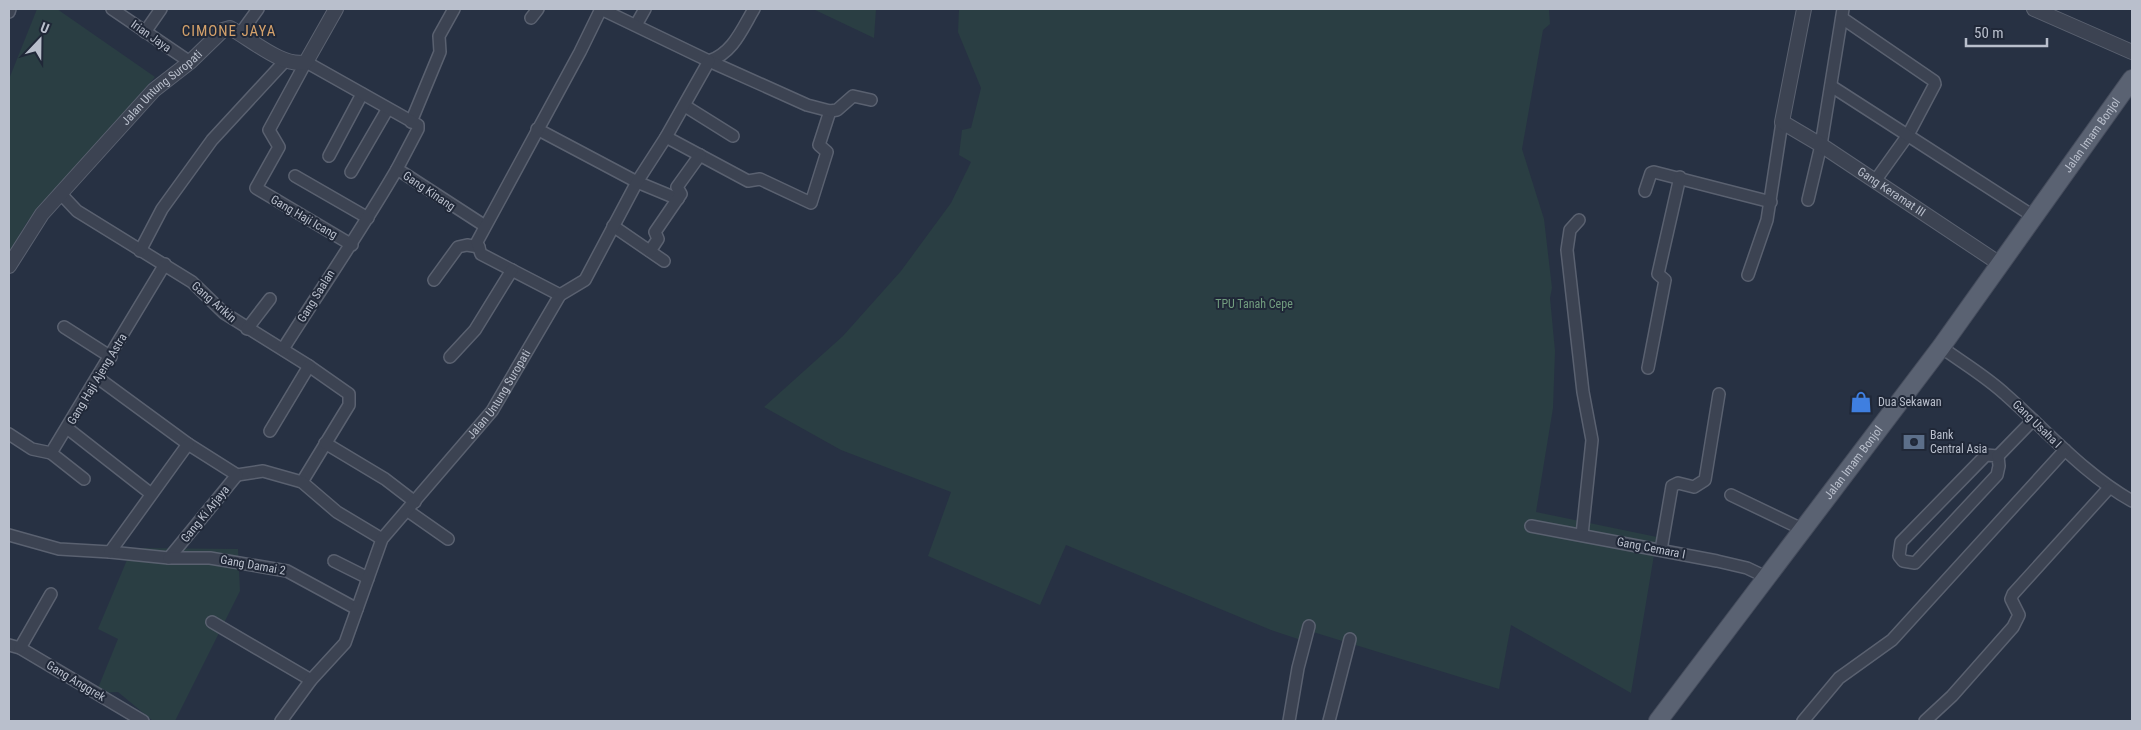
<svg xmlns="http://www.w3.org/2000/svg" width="2141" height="730" viewBox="0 0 2141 730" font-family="'Roboto Condensed',sans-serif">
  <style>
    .green { fill: #2a3e43 }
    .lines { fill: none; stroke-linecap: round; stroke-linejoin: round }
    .minor-casing { stroke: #5a6170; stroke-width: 14 }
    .tertiary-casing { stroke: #5a6170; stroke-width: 16 }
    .primary-casing { stroke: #454c5c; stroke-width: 20 }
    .minor { stroke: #3c4352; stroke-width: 11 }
    .tertiary { stroke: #3c4352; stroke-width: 14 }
    .primary { stroke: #5a6272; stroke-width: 18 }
    .labels { text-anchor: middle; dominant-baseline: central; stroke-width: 4; stroke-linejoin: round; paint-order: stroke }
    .street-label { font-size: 12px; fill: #b9bfcc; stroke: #202838 }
    .park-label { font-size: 12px; fill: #719c7e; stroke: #202838 }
    .poi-label { font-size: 12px; fill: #b9bfcc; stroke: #202838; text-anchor: start }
    .quarter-label { font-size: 15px; letter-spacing: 1px; fill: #d5a26b; stroke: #202838 }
  </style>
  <rect width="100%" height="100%" fill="#273143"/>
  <g class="green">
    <path d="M37 9H57L155 77 27 222 9 253V79Z"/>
    <path d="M813 9H876L874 38Z"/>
    <path d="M959 9H1549L1550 24 1543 30 1522 149 1544 219 1552 288 1550 298 1555 351 1553 408 1536 512 1657 537 1631 693 1511 625 1499 689 1313 632 1310 643 1271 630 1066 545 1040 605 928 556 951 492 841 450 764 407 843 336 901 271 951 203 971 162 959 155 962 130 971 128 981 88 958 32Z"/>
    <path d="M132 548 238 549 240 591 175 721H153L118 692 96 693 118 639 98 629Z"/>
  </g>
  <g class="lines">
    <g class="minor-casing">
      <g id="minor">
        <path d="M112 9 190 62"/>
        <path d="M9 12 10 9"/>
        <path d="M531 18 538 9"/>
        <path d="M1842 18 1934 81 1935 84 1908 135 1875 181"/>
        <path d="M636 25 645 9"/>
        <path d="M145 32 161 9"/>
        <path d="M240 34 258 9"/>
        <path d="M709 61C733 53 742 29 754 9"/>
        <path d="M1831 86 2033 216"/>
        <path d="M685 106 733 136"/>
        <path d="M411 122 440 52 439 36 454 9"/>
        <path d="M537 129 637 182 678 199"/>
        <path d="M666 137 748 181 760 179 811 203 827 152 819 145 830 111"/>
        <path d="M329 156 362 94"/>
        <path d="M351 172 387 110"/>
        <path d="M295 176 368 218"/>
        <path d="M1645 191 1651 173 1654 172 1771 202"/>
        <path d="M60 193 77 211 192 282 224 313 309 366 349 394V405L302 482"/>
        <path d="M1808 200 1821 145 1843 9"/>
        <path d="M1579 220 1570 230 1567 250 1583 392 1592 440 1582 535"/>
        <path d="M613 226 664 261"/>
        <path d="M352 245 256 188 279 147 269 130 306 62 418 125V129L397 169 485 226"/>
        <path d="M140 251 162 209 212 140 285 61"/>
        <path d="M650 251 658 239 655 232 681 194 677 187 700 155"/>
        <path d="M1748 275 1767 220 1782 122"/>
        <path d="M434 280 458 247 467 245 479 247"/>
        <path d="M560 295 481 254 477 242 580 52 601 9 709 61 807 105 830 111 837 110 853 96 871 100"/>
        <path d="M64 327 111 357"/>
        <path d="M247 329 270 299"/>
        <path d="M1941 347C1963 363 1987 377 2006 395 2047 431 2084 474 2132 501"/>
        <path d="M283 349C321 289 361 231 397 169"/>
        <path d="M450 357 475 330 512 270"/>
        <path d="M1648 368 1665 280 1658 274 1680 177"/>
        <path d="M67 428 150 493"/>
        <path d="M270 431 309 366"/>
        <path d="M9 434 32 449 51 453 165 264"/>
        <path d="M325 443 385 479 415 502"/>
        <path d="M51 453 84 479"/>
        <path d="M1986 455 1998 456 1999 466 1997 475 1915 563 1903 561 1899 556 1901 542Z"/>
        <path d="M1998 456 2033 420"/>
        <path d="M237 475 263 471 302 482 337 512 382 539"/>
        <path d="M1731 495 1804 530"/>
        <path d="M408 511 448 539"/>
        <path d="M1531 526 1717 561 1747 568 1768 578"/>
        <path d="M9 535 59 549 110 552 169 558 237 475 188 444 98 378"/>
        <path d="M1661 550 1672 486 1678 483 1694 487 1705 480 1719 394"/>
        <path d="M110 552 188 444"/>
        <path d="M169 558H210L287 571 357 609"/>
        <path d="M334 561 368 578"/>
        <path d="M212 622 311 680"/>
        <path d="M9 645 20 648 143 721"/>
        <path d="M20 648 51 594"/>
        <path id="s1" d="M281 721 311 680 345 643 382 539 492 411 560 295 585 280 637 182 666 137 709 61"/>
        <path d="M1289 721 1298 668 1309 626"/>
        <path d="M1329 721 1350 639"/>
        <path d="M1803 721 1839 678 1892 640 2065 450"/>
        <path d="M1925 721 1952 696 2013 627 2019 615 2011 599 2013 594 2109 488"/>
      </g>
    </g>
    <g class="tertiary-casing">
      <g id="tertiary">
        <path id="s2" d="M1804 9 1782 122 1821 145 2000 264"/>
        <path d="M2034 9 2132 52"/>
        <path id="s3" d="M9 266 42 214 154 90 190 62 223 30 230 28C251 39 283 68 306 62L336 9"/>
      </g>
    </g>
    <g class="primary-casing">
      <g id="primary">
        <path id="s4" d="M1658 721 1941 347 2132 79"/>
      </g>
    </g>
    <use href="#minor" class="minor"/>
    <use href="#tertiary" class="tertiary"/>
    <use href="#primary" class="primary"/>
  </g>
  <defs>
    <g id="shop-bare" transform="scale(1.725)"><path d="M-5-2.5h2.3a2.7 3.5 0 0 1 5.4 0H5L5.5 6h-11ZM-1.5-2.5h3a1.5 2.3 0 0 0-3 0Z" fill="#3f7fe0" stroke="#202838" stroke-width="2.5" paint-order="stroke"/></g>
    <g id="bank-bare" transform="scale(1.725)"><path d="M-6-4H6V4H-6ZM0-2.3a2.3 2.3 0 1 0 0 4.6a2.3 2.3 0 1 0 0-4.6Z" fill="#5c6f8a" stroke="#202838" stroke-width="2.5" paint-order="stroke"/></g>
  </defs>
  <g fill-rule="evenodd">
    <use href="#shop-bare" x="1861" y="402"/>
    <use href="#bank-bare" x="1914" y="442"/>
  </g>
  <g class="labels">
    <g class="street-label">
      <text transform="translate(151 36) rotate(35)">Irian Jaya</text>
      <text stroke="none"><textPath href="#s3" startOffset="236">Jalan Untung Suropati</textPath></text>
      <text stroke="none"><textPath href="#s4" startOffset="729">Jalan Imam Bonjol</textPath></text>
      <text transform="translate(429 191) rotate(34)">Gang Kinang</text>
      <text stroke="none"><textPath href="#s2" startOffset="245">Gang Keramat III</textPath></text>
      <text transform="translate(304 217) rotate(30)">Gang Haji Icang</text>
      <text transform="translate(316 296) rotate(-58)">Gang Saalan</text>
      <text transform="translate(214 302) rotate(41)">Gang Arikin</text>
      <text transform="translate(97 379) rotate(-59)">Gang Haji Ajeng Astra</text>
      <text stroke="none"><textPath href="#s1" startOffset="398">Jalan Untung Suropati</textPath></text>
      <text transform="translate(2037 424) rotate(44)">Gang Usaha I</text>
      <text stroke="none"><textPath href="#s4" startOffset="324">Jalan Imam Bonjol</textPath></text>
      <text transform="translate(205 514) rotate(-51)">Gang Ki Arjaya</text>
      <text transform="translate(1651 548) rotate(11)">Gang Cemara I</text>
      <text transform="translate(253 565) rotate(10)">Gang Damai 2</text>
      <text transform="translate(76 681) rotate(31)">Gang Anggrek</text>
    </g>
    <g class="park-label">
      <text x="1254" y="304">TPU Tanah Cepe</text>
    </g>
    <g class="poi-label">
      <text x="1878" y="402">Dua Sekawan</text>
      <text x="1930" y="435">Bank<tspan x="1930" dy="14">Central Asia</tspan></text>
    </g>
    <g class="quarter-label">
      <text x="229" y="31">CIMONE JAYA</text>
    </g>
  </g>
  <rect width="2141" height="730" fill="none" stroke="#b9bfcc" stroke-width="20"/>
  <g transform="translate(40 40) rotate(22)" stroke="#202838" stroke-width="4" paint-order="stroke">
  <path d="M0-4L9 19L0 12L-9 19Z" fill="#b9bfcc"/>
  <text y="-8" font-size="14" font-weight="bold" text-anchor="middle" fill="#b9bfcc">U</text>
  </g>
  <path d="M1966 38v8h81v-8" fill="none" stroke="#b9bfcc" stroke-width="2.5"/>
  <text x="1974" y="38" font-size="15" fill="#b9bfcc" stroke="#202838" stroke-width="4" paint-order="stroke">50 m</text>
</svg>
